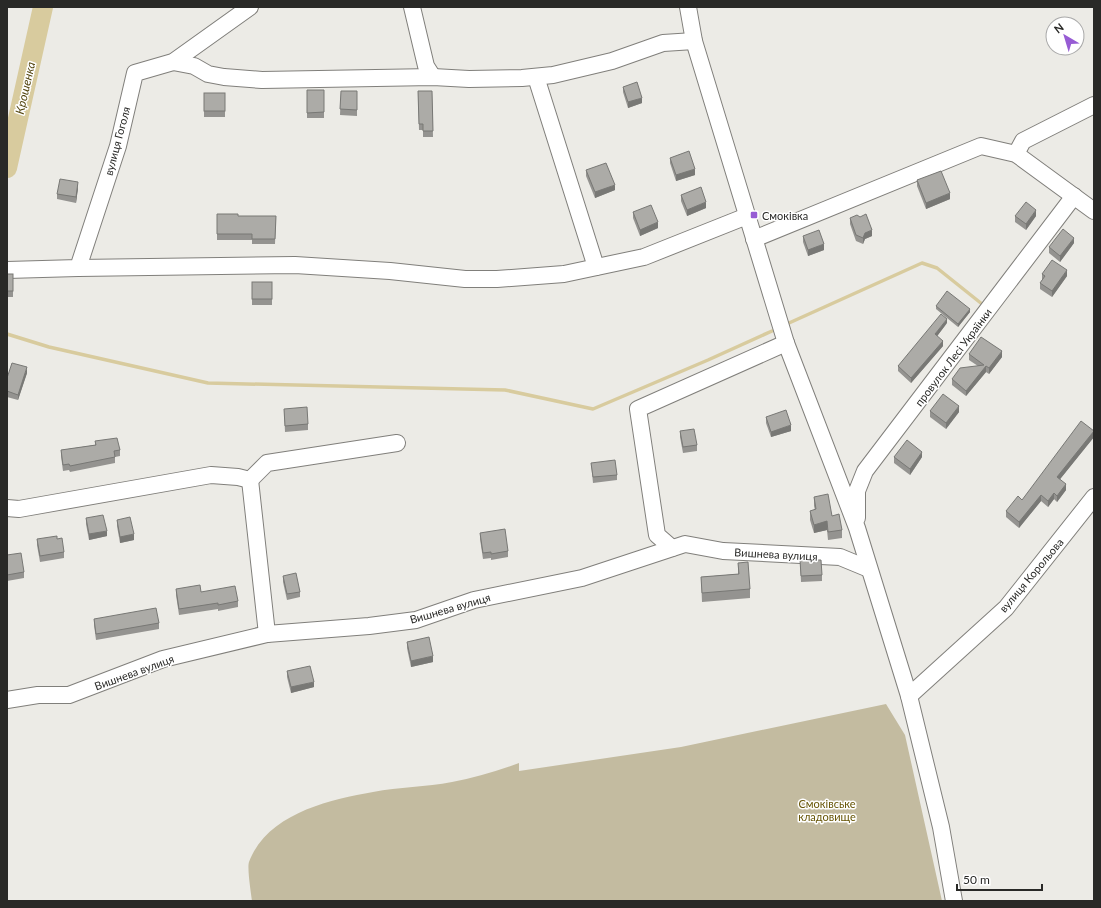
<svg xmlns="http://www.w3.org/2000/svg" width="1101" height="908" viewBox="0 0 1101 908" font-family="Lato,sans-serif">
  <style>
    .green { fill: #c3bba0 }
    .lines { fill: none; stroke-linecap: round; stroke-linejoin: round }
    .stream { stroke: #d8cb9e; stroke-width: 3.5 }
    .river { stroke: #d8cb9e; stroke-width: 20 }
    .minor-casing { stroke: #807f7b; stroke-width: 18 }
    .minor { stroke: #fff; stroke-width: 16 }
    .wall { fill: #949390 }
    .shaded-wall { fill: #787875 }
    .building { fill: #acaba7; stroke: #787875 }
    .poi-dot { fill: #975cd4; stroke: #fff; stroke-width: 1.5 }
    .labels { text-anchor: middle; dominant-baseline: central; stroke-width: 3; stroke-linejoin: round; paint-order: stroke }
    .street-label { font-size: 11px; fill: #292927; stroke: #fff }
    .poi-label { font-size: 11px; fill: #292927; stroke: #fff; text-anchor: start }
    .park-label { font-size: 11px; fill: #665404; stroke: #fff }
    .water-label { font-size: 12px; font-style: italic; fill: #53450f; stroke: #fff }
  </style>
  <rect width="100%" height="100%" fill="#ecebe6"/>
  <path class="green" d="M886 704 905 735 942 901H252C251 893 247 868 249 862 267 814 328 800 373 792 399 787 426 787 452 782 474 778 497 771 519 763V771L681 747Z"/>
  <g class="lines">
    <g class="stream">
      <path d="M789 323 922 263 937 268 982 304"/>
      <path d="M7 334 49 347 208 383 505 390 593 409 708 360 772 331"/>
    </g>
    <path class="river" d="M7 168 43 7"/>
    <g class="minor-casing">
      <g id="minor">
        <path d="M412 7 426 66 433 77"/>
        <path d="M688 7 694 41 786 343 857 528 909 696 941 827 954 901"/>
        <path d="M173 62 194 66 208 74 224 77 262 80 433 77 469 79 522 78 553 75 612 61 663 43 694 41"/>
        <path d="M536 77 596 267"/>
        <path d="M1016 154 1023 141 1094 105"/>
        <path d="M754 239 981 146 1016 154 1094 211"/>
        <path d="M78 268 295 265 390 271 465 279H497L564 274 644 257 747 216"/>
        <path d="M7 270 78 268 118 146 135 73 173 62 250 7"/>
        <path d="M250 480 267 634"/>
        <path d="M7 508 19 509 211 475 238 477 250 480 267 463 397 443"/>
        <path d="M857 518V491L865 471 1074 196"/>
        <path d="M672 548 657 535 638 409 786 343"/>
        <path d="M909 696 1006 608 1094 497"/>
        <path d="M7 700 38 695H69L163 659 267 634 369 626 416 620 474 600 582 578 685 544 723 551 840 557 869 569"/>
      </g>
    </g>
    <use href="#minor" class="minor"/>
  </g>
  <g class="wall">
    <path d="M623 87 642 103 628 108 623 92Z"/>
    <rect x="307" y="90" width="17" height="28"/>
    <path d="M341 91H357V116L340 115Z"/>
    <path d="M418 91H432L433 137H423V130H419Z"/>
    <rect x="204" y="93" width="21" height="24"/>
    <path d="M670 158 695 175 676 181 670 163Z"/>
    <path d="M586 170 615 190 595 198 586 176Z"/>
    <path d="M917 180 950 199 926 209 917 186Z"/>
    <path d="M78 188 76 203 57 199V194Z"/>
    <path d="M681 195 706 208 687 216 681 201Z"/>
    <path d="M633 212 658 228 640 236 633 218Z"/>
    <path d="M217 214 238 216H276L275 244H252V240H217Z"/>
    <path d="M1015 216H1036L1026 230 1015 222Z"/>
    <path d="M850 218 872 236 865 239 863 244 856 241 850 224Z"/>
    <path d="M803 236 824 250 808 256 803 242Z"/>
    <path d="M1074 243 1060 262 1049 253V247Z"/>
    <rect x="7" y="274" width="6" height="23"/>
    <path d="M1042 274 1067 276 1052 297 1040 289V283L1042 280Z"/>
    <rect x="252" y="282" width="20" height="23"/>
    <path d="M936 306 970 312 958 327 936 309Z"/>
    <path d="M947 323 937 336 943 346 911 383 898 371V366Z"/>
    <path d="M969 354 1002 357 989 374 986 372 966 396 952 385V379L978 366 969 360Z"/>
    <path d="M27 373 18 400 7 397V378Z"/>
    <path d="M284 409 308 424V430L285 432Z"/>
    <path d="M930 411 959 412 946 429 930 417Z"/>
    <path d="M766 417 791 431 771 437 766 423Z"/>
    <path d="M680 431 697 445V451L683 453 680 437Z"/>
    <path d="M1094 431V437L1060 479 1066 490 1057 502 1054 499 1048 507 1041 501 1019 528 1006 517V511L1022 500Z"/>
    <path d="M95 441 120 450V456L115 457V463L70 472 69 470 63 471 61 456V450L95 445Z"/>
    <path d="M894 457H922L910 475 894 463Z"/>
    <path d="M591 463 617 475V480L593 483Z"/>
    <path d="M814 497 832 516 842 530V538L828 540 827 530 814 533 810 520V511L815 510 814 506Z"/>
    <path d="M86 518 107 536 89 540 86 524Z"/>
    <path d="M117 520 134 540 120 543 117 526Z"/>
    <path d="M480 533 508 551V557L491 560V558L483 559 480 539Z"/>
    <path d="M37 539H57L64 552V558L40 562 37 545Z"/>
    <path d="M7 555 24 572V578L7 581Z"/>
    <path d="M800 560 822 575V581L801 582Z"/>
    <path d="M738 563 750 589V598L702 602 701 577 738 574Z"/>
    <path d="M283 576 300 592V597L287 600 283 582Z"/>
    <path d="M176 589 201 592 238 601V607L218 611V609L179 615 176 595Z"/>
    <path d="M94 619 159 623V629L96 640 94 625Z"/>
    <path d="M407 642 433 662 411 667 407 648Z"/>
    <path d="M287 671 314 687 291 693 287 677Z"/>
  </g>
  <g class="shaded-wall">
    <path d="M642 98V103L628 108V102Z"/>
    <path d="M695 169V175L676 181V175Z"/>
    <path d="M78 182V188L76 203V197Z"/>
    <path d="M615 185V190L595 198V192Z"/>
    <path d="M950 193V199L926 209V203Z"/>
    <path d="M706 202V208L687 216V210Z"/>
    <path d="M1036 210V216L1026 230V224Z"/>
    <path d="M658 222V228L640 236V230Z"/>
    <path d="M872 230V236L865 239 863 244V238L865 233Z"/>
    <path d="M1074 238V243L1060 262V256Z"/>
    <path d="M824 244V250L808 256V250Z"/>
    <path d="M1067 270V276L1052 297V291Z"/>
    <path d="M970 309V312L958 327V324Z"/>
    <path d="M947 319V323L935 339V334Z"/>
    <path d="M943 341V346L911 383V378Z"/>
    <path d="M1002 351V357L989 374V368Z"/>
    <path d="M986 366V372L966 396V391Z"/>
    <path d="M27 367V373L18 400V395Z"/>
    <path d="M959 406V412L946 429V423Z"/>
    <path d="M791 425V431L771 437V432Z"/>
    <path d="M1094 431V437L1057 483V477Z"/>
    <path d="M922 452V457L910 475V469Z"/>
    <path d="M1066 484V490L1057 502V496Z"/>
    <path d="M1054 493V499L1048 507V501Z"/>
    <path d="M1041 495V501L1019 528V522Z"/>
    <path d="M827 521V530L814 533V525Z"/>
    <path d="M107 531V536L89 540V534Z"/>
    <path d="M134 534V540L120 543V537Z"/>
    <path d="M433 656V662L411 667V661Z"/>
    <path d="M314 682V687L291 693V687Z"/>
  </g>
  <g class="building">
    <path d="M637 82 642 98 628 102 623 87Z"/>
    <path d="M307 90H324V112L307 113Z"/>
    <path d="M341 91H357V110L340 109Z"/>
    <path d="M418 91H432L433 131H423V124H419Z"/>
    <rect x="204" y="93" width="21" height="18"/>
    <path d="M689 151 695 169 676 175 670 158Z"/>
    <path d="M606 163 615 185 595 192 586 170Z"/>
    <path d="M941 171 950 193 926 203 917 180Z"/>
    <path d="M60 179 78 182 76 197 57 194Z"/>
    <path d="M701 187 706 202 687 210 681 195Z"/>
    <path d="M1026 202 1036 210 1026 224 1015 216Z"/>
    <path d="M651 205 658 222 640 230 633 212Z"/>
    <path d="M217 214H238V216H276L275 239H252V234H217Z"/>
    <path d="M866 214 872 230 865 233 863 238 856 235 850 218 857 215 860 217Z"/>
    <path d="M1063 229 1074 238 1060 256 1049 247Z"/>
    <path d="M819 230 824 244 808 250 803 236Z"/>
    <path d="M1052 260 1067 270 1052 291 1040 283 1045 276 1042 274Z"/>
    <rect x="7" y="274" width="6" height="17"/>
    <rect x="252" y="282" width="20" height="17"/>
    <path d="M947 291 970 309 958 324 936 306Z"/>
    <path d="M941 314 947 319 935 334 943 341 911 378 898 366Z"/>
    <path d="M981 337 1002 351 989 368 986 366 966 391 952 379 960 368 984 365 969 354Z"/>
    <path d="M12 363 27 367 18 395 7 391V378Z"/>
    <path d="M943 394 959 406 946 423 930 411Z"/>
    <path d="M307 407 308 424 285 426 284 409Z"/>
    <path d="M786 410 791 425 771 432 766 417Z"/>
    <path d="M1081 421 1094 431 1057 477 1066 484 1057 496 1054 493 1048 501 1041 495 1019 522 1006 511 1018 496 1022 500Z"/>
    <path d="M694 429 697 445 683 447 680 431Z"/>
    <path d="M117 438 120 450 114 451 115 457 70 466 69 464 63 465 61 450 96 445 95 441Z"/>
    <path d="M907 440 922 452 910 469 894 457Z"/>
    <path d="M615 460 617 475 593 477 591 463Z"/>
    <path d="M828 494 832 516 839 514 842 530 828 532 827 521 814 525 810 511 816 509 814 497Z"/>
    <path d="M103 515 107 531 89 534 86 518Z"/>
    <path d="M130 517 134 534 120 537 117 520Z"/>
    <path d="M505 529 508 551 491 554V552L483 553 480 533Z"/>
    <path d="M57 536V539L62 538 64 552 40 556 37 539Z"/>
    <path d="M21 553 24 572 7 575V555Z"/>
    <path d="M800 560H821L822 575 801 576Z"/>
    <path d="M748 562 750 589 702 593 701 577 739 574 738 563Z"/>
    <path d="M296 573 300 592 287 594 283 576Z"/>
    <path d="M200 585 201 592 235 586 238 601 218 605V603L179 609 176 589Z"/>
    <path d="M156 608 159 623 96 634 94 619Z"/>
    <path d="M429 637 433 656 411 661 407 642Z"/>
    <path d="M310 666 314 682 291 687 287 671Z"/>
  </g>
  <rect class="poi-dot" x="750" y="211" width="8" height="8" rx="2"/>
  <g class="labels">
    <g class="street-label">
      <text transform="translate(117 141) rotate(-75)">вулиця Гоголя</text>
      <text transform="translate(953 357) rotate(-53)">провулок Лесі Українки</text>
      <text transform="translate(776 554) rotate(3)">Вишнева вулиця</text>
      <text transform="translate(1031 575) rotate(-50)">вулиця Корольова</text>
      <text transform="translate(450 608) rotate(-16)">Вишнева вулиця</text>
      <text transform="translate(134 672) rotate(-20)">Вишнева вулиця</text>
    </g>
    <g class="poi-label">
      <text x="762" y="215">Смоківка</text>
    </g>
    <g class="park-label">
      <text x="827" y="803">Смоківське<tspan x="827" dy="13">кладовище</tspan></text>
    </g>
    <g class="water-label">
      <text transform="translate(25 88) rotate(-77)">Крошенка</text>
    </g>
  </g>
  <rect width="1101" height="908" fill="none" stroke="#292927" stroke-width="16"/>
  <g transform="translate(1065 36) rotate(322)"><circle r="19" fill="#ffffff" stroke="#a9a9a9"/>
  <path d="M0-3L7 15L0 10L-7 15Z" fill="#975cd4"/>
  <text y="-6" font-size="11" font-weight="bold" text-anchor="middle" fill="#292927">N</text>
  </g>
  <path d="M957 884v6h85v-6" fill="none" stroke="#292927" stroke-width="2"/>
  <text x="963" y="884" font-size="12" fill="#292927" stroke="#ffffff" stroke-width="3" paint-order="stroke">50 m</text>
</svg>
